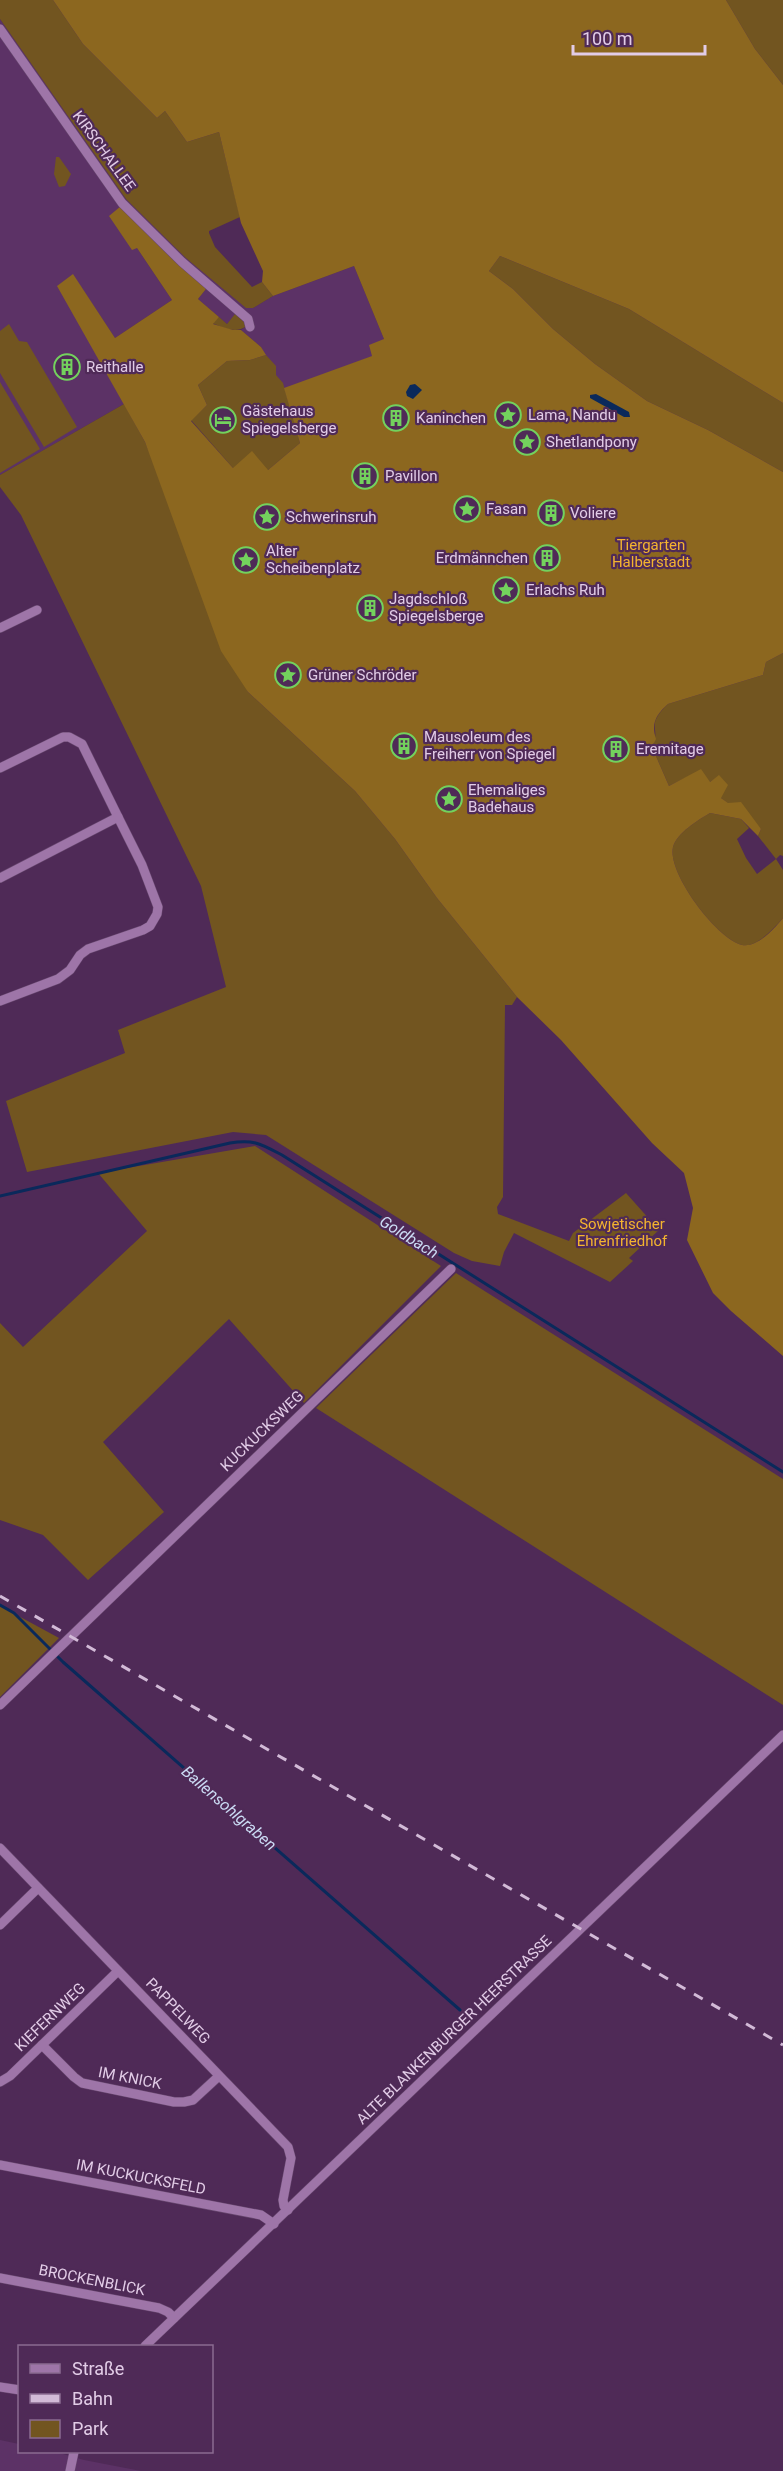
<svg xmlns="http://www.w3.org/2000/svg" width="783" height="2471" viewBox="0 0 783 2471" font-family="Roboto,sans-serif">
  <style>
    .built { fill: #5c3266 }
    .green { fill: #725520 }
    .forest { fill: #8c671f }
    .water { fill: #0a295b }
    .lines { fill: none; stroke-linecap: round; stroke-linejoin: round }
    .stream { stroke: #0a295b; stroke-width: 3 }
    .street-casing { stroke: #68486f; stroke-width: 10 }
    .street { stroke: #9e75a8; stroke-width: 9 }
    .rail { stroke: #d2bad7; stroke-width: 3; stroke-dasharray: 10 10; stroke-linecap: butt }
    .labels { text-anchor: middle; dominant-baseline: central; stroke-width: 4.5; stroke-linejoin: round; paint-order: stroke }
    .street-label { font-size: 15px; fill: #e2cce7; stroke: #4f2a57 }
    .poi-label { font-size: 15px; fill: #e2cce7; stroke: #4f2a57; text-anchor: start }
    .park-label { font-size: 15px; fill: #f4b42f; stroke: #4f2a57 }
    .water-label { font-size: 16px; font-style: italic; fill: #cbdbf4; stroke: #4f2a57 }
  </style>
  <rect width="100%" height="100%" fill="#4f2a57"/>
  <g class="built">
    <path d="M0 19 126 199 253 308 273 296 354 266 384 339 373 356 306 381 300 443 261 347 241 330 245 327V323L235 315 227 324 198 299 206 289 137 248 172 300 115 338 79 284 58 286 124 404 0 475Z"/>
    <path d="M0 2440 19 2444 20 2452H56L84 2460 141 2471H0Z"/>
  </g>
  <g class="green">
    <path d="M0 0H53L83 44 157 118 165 111 187 142 219 132 240 217 209 231V233L215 247 252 287 262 282 273 296 253 308H246L186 258 126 199 0 19Z"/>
    <path d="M726 0H783V85L755 49Z"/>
    <path d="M56 157H59L71 174 65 186 59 187 54 174Z"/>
    <path d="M500 256 629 309 783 403V472L708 430 647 401 595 364 553 329 513 289 489 271Z"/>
    <path d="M235 314 245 323V327C235 334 222 327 212 323L219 317 227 324Z"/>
    <path d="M9 324 19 341 27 342 77 427 44 447 0 373V331Z"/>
    <path d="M266 355 276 366V375L283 383 300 443 268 470 233 468 191 420 207 405 198 385 227 361 250 360Z"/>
    <path d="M0 382 40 449 0 473Z"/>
    <path d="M124 404 145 442 248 692 355 791 395 839 437 898 517 997 512 1005H505L503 1197 497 1207 498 1214 569 1241 573 1233 626 1193 659 1230 629 1258 633 1261 610 1282 514 1233 504 1252 500 1266 472 1261 454 1253 266 1135 233 1132 27 1172 6 1101 125 1053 118 1030 226 987 201 886 21 515 0 487V475Z"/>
    <path d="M783 653V856L780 855 776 859 783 870V918C774 928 757 948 742 945 717 939 667 873 673 847 677 833 698 820 710 813L741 819 749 828 737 839 746 858 757 874 776 859 758 836 761 829 721 798 719 776 710 782 685 778 669 786 652 747C662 727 644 727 668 704L763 675 766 662Z"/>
    <path d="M255 1146 441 1266 304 1403 229 1319 103 1442 164 1512 88 1580 43 1535 0 1520V1323L23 1347 147 1231 98 1173Z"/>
    <path d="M456 1273 783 1479V1705L316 1408Z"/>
    <path d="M0 1606 59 1638 0 1697Z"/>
  </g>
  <path class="forest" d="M53 0H726L755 49 783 85V403L629 309 500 256 489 271 513 289 553 329 595 364 647 401 708 430 783 472V653L766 662 763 675 668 704C656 715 651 723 656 739L652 747 669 786 701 769 710 782 719 775 728 785 721 798 728 803 741 802 761 829 758 836 741 819 710 813C698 820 677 833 673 847 667 873 717 939 742 945 757 948 774 929 783 918V1356L731 1311 713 1293 687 1240 693 1208 684 1173 652 1143 561 1040 517 997 437 898 395 839 355 791 248 692 221 651 145 442 57 286 73 274 115 338 172 300 137 248 132 250 109 216 121 206 206 289 198 299 219 317 213 324 233 330H241L261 347 266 355 250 360 227 361 198 385 207 405 191 421 233 468 252 451 268 470 300 443 284 388 372 356 369 345 384 339 354 266 273 296 262 282 263 271 241 223 219 132 187 142 165 111 157 118 83 44Z"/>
  <g class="water">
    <path d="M415 384 422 390 413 399 407 396 406 392 410 385Z"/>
    <path d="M596 394 629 412 630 417H624L590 398V395Z"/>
  </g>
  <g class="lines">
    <g class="stream">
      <path d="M0 1196 230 1143C254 1139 261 1144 282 1155L783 1472"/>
      <path d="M0 1605 14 1613 63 1662 460 2010"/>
    </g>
    <g class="street-casing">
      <g id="street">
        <path d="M0 29 122 203 182 262 248 319 250 327"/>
        <path d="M0 628 37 610"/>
        <path d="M0 768 63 737H69L82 744 118 817 0 878"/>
        <path d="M0 1001 58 979 70 970 80 955 88 949 143 930 150 926 157 914 158 907 142 865 118 817"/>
        <path d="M0 1705 451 1269"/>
        <path d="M0 1848 288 2147 291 2158 283 2200 284 2206 288 2210"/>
        <path d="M0 1925 38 1888"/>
        <path d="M42 2045 74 2077 82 2083 174 2102H184L193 2100 219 2076"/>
        <path d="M0 2082 10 2076 118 1971"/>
        <path d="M0 2165 261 2215 274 2224"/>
        <path d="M0 2278 159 2308 168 2312 174 2318"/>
        <path d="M145 2346 783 1735"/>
        <path d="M0 2387 20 2390"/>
        <path d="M70 2471 74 2452"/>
      </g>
    </g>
    <use href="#street" class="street"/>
    <path class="rail" d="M0 1596 783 2045"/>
  </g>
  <defs>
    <g id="building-ring" transform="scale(1.35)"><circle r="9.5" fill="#4f2a57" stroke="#73d25d" stroke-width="1.5"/><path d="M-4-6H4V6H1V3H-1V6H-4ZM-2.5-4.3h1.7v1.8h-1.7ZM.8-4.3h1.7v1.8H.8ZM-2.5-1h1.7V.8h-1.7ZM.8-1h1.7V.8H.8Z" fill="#73d25d"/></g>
    <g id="sight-ring" transform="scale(1.35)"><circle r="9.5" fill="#4f2a57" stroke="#73d25d" stroke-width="1.5"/><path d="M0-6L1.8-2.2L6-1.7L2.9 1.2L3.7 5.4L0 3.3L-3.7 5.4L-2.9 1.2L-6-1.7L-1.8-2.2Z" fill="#73d25d"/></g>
    <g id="hotel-ring" transform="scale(1.35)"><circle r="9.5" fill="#4f2a57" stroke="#73d25d" stroke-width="1.5"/><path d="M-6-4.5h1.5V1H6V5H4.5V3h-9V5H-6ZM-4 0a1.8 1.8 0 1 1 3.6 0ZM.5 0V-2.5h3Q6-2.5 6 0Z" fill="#73d25d"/></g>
  </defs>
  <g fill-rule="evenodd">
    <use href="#building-ring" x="67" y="367"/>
    <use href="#sight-ring" x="508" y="415"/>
    <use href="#building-ring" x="396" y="418"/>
    <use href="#hotel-ring" x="223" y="420"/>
    <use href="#sight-ring" x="527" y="442"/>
    <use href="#building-ring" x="365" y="476"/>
    <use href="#sight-ring" x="467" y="509"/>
    <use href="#building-ring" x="551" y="513"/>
    <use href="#sight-ring" x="267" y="517"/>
    <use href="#building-ring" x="547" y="558"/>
    <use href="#sight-ring" x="246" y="560"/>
    <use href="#sight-ring" x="506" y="590"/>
    <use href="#building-ring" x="370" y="608"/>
    <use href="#sight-ring" x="288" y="675"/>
    <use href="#building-ring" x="404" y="746"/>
    <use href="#building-ring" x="616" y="749"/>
    <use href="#sight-ring" x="449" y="799"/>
  </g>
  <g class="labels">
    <g class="street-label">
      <text transform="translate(104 151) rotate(54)">KIRSCHALLEE</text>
      <text transform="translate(262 1431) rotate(-44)">KUCKUCKSWEG</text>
      <text transform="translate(178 2011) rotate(46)">PAPPELWEG</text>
      <text transform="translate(50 2017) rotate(-44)">KIEFERNWEG</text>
      <text transform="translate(454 2030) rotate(-44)">ALTE BLANKENBURGER HEERSTRASSE</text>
      <text transform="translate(130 2078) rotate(11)">IM KNICK</text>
      <text transform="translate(141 2177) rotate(11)">IM KUCKUCKSFELD</text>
      <text transform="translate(92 2280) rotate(11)">BROCKENBLICK</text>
    </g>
    <g class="poi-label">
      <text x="86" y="367">Reithalle</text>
      <text x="242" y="411">Gästehaus<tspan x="242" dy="17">Spiegelsberge</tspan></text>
      <text x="528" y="415">Lama, Nandu</text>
      <text x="416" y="418">Kaninchen</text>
      <text x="546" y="442">Shetlandpony</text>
      <text x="385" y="476">Pavillon</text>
      <text x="486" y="509">Fasan</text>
      <text x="570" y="513">Voliere</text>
      <text x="286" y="517">Schwerinsruh</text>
      <text x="266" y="551">Alter<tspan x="266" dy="17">Scheibenplatz</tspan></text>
      <text x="528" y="558" text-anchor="end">Erdmännchen</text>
      <text x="526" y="590">Erlachs Ruh</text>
      <text x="389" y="599">Jagdschloß<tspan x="389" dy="17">Spiegelsberge</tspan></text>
      <text x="308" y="675">Grüner Schröder</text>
      <text x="424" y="737">Mausoleum des<tspan x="424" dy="17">Freiherr von Spiegel</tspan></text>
      <text x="636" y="749">Eremitage</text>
      <text x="468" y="790">Ehemaliges<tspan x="468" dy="17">Badehaus</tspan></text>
    </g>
    <g class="park-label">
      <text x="651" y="545">Tiergarten<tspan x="651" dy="17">Halberstadt</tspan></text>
      <text x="622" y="1224">Sowjetischer<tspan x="622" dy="17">Ehrenfriedhof</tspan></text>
    </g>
    <g class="water-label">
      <text transform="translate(409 1237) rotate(32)">Goldbach</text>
      <text transform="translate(229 1808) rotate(41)">Ballensohlgraben</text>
    </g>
  </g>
  <rect x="18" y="2345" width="195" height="108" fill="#4f2a57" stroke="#8a6b91" stroke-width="1.5"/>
  <rect x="30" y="2364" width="30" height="9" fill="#9e75a8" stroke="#8a6b91" stroke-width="1.5"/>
  <text x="72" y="2375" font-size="18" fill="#e2cce7">Straße</text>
  <rect x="30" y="2394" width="30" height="9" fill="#d2bad7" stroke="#8a6b91" stroke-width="1.5"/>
  <text x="72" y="2405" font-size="18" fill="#e2cce7">Bahn</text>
  <rect x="30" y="2420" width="30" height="18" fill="#725520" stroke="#8a6b91" stroke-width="1.5"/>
  <text x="72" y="2435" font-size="18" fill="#e2cce7">Park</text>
  <path d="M573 45v9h132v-9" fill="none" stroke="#e2cce7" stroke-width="3"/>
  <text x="582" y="45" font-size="18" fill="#e2cce7" stroke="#4f2a57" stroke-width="4.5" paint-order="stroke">100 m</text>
</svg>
